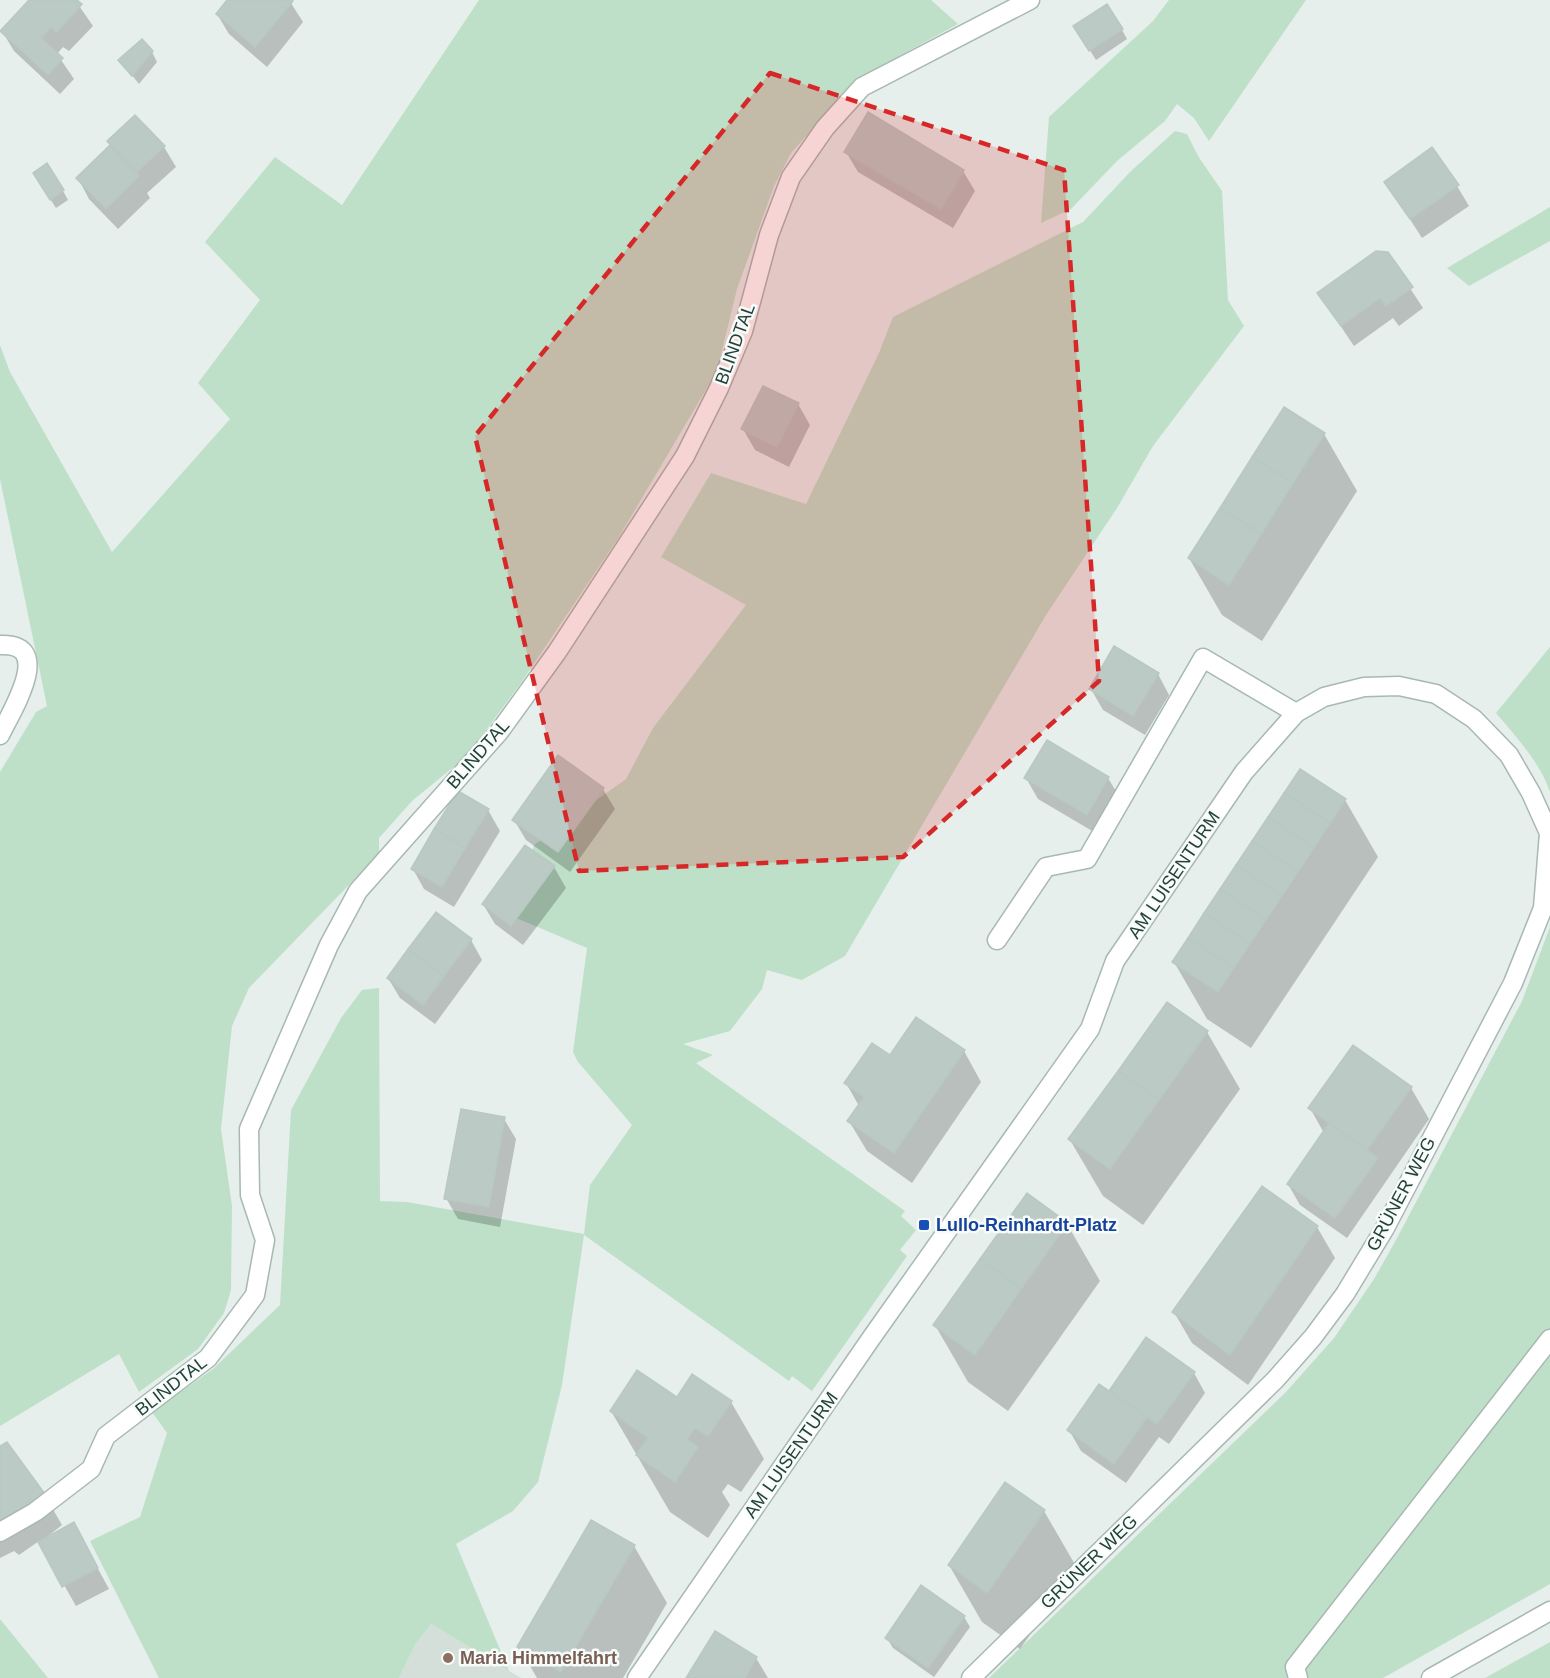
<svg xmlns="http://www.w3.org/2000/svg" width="1550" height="1678" viewBox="0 0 1550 1678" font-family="Arial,sans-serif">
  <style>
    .built { fill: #d4dfda }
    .green { fill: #bfe0c8 }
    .shadow { fill: #0003 }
    .building { fill: #bbcac4; stroke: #b8c9c2; stroke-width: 1.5 }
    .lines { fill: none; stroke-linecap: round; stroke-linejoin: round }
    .lane-casing { stroke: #a8b8b2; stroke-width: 21 }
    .street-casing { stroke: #a8b8b2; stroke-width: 21 }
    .lane { stroke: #fff; stroke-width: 18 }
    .street { stroke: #fff; stroke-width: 18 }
    .marked { fill: #d62828; fill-opacity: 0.2; stroke: #d62828; stroke-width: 4.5; stroke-dasharray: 12 8; stroke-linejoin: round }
    .transit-dot { fill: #1a4fb4; stroke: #f7fbf9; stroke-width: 2 }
    .education-dot { fill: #8d6e63; stroke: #f7fbf9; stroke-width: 2 }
    .labels { text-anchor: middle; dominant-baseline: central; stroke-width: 5; stroke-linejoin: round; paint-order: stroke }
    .street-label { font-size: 18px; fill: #24423a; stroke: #f7fbf9 }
    .transit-label { font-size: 18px; font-weight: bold; fill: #164399; stroke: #f7fbf9; text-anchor: start }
    .education-label { font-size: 18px; font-weight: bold; fill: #785e54; stroke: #f7fbf9; text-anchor: start }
  </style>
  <rect width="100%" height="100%" fill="#e6efeb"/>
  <path class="built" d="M431 1624 521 1678H399L415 1645Z"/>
  <g class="green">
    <path d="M479 0H931L958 24 903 54 849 88 791 153 774 186 737 289 717 371 619 537 521 683 467 756 412 801 379 838V854L249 988 232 1026 221 1129 232 1206 231 1290 224 1313 198 1349 139 1392 119 1354 0 1426V772L36 712 47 706 0 479V345L10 372 112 552 230 419 198 383 260 300 205 242 275 157 342 205Z"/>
    <path d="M1169 0H1306L1209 141 1194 118 1177 104 1165 121 1117 161 1071 209 1041 223 1049 117 1153 21Z"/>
    <path d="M1175 131 1187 134 1198 156 1222 191 1228 300 1244 326 1153 446 1117 508 1046 615 845 956 802 980 767 970 762 989 730 1031 683 1044 713 1055 696 1063 905 1211 901 1216 916 1230 900 1250 907 1256 812 1391 792 1376 789 1381 584 1235 562 1385 538 1482 513 1511 456 1544 509 1671 431 1624 415 1645 399 1678H159L90 1541 140 1517 167 1433 152 1412 213 1369 280 1305 291 1110 341 1018 362 990 379 988 380 1201 407 1202 584 1234 590 1185 632 1125 578 1062 573 1052 587 948 514 917 534 845 626 779 653 728 746 605 661 557 711 473 806 504 879 353 893 317 1083 222 1130 172Z"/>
    <path d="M1550 207V241L1469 286 1447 268Z"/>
    <path d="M1550 647V792C1540 762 1516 737 1496 713Z"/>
    <path d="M1550 927V1584L1383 1678H989L1286 1392 1334 1338 1374 1279 1396 1240 1522 1001Z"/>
    <path d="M0 1619 48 1678H0Z"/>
    <path d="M1550 1642V1678H1485Z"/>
  </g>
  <g class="shadow">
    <path d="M31 0H75L93 26 69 51 63 47 57 54 74 79 60 94 14 51 2 31Z"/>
    <path d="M229 0H289L303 22 267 67 229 34 217 14Z"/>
    <path d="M1122 30 1127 39 1096 60 1081 36Z"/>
    <path d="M152 52 157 62 139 84 120 60Z"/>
    <path d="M108 142 164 147 176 167 147 193 150 198 118 229 89 199 78 178 111 146Z"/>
    <path d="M846 152 963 171 975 191 953 228 858 172Z"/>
    <path d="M1386 182 1457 186 1469 206 1422 238Z"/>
    <path d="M40 183 63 191 68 200 56 208Z"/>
    <path d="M1387 253 1423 308 1399 326 1393 318 1354 346 1319 294Z"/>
    <path d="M798 404 810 425 789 467 755 450 743 429Z"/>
    <path d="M1324 434 1357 491 1262 641 1222 615 1189 558Z"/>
    <path d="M1158 674 1169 695 1145 735 1103 710 1091 689Z"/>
    <path d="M1026 778H1108L1120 798 1099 835 1038 799Z"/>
    <path d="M603 789 615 809 570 872 526 840 514 820Z"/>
    <path d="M458 793 488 810 500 831 454 907 424 889 413 869Z"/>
    <path d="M1345 800 1378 857 1251 1048 1207 1019 1174 962Z"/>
    <path d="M554 867 566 888 523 945 495 924 483 904Z"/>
    <path d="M471 940 482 960 435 1024 400 998 388 978Z"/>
    <path d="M1167 1004 1207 1032 1240 1089 1143 1225 1103 1196 1070 1140Z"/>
    <path d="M1353 1047 1411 1088 1429 1119 1347 1238 1300 1205 1288 1184 1324 1133 1310 1108Z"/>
    <path d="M964 1051 981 1082 912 1183 867 1151 849 1121 859 1106 846 1083 890 1058Z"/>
    <path d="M504 1119 516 1139 500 1227 458 1219 446 1198Z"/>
    <path d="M1027 1195 1067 1224 1100 1281 1008 1411 968 1382 935 1325Z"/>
    <path d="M1317 1227 1335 1258 1248 1385 1192 1343 1174 1312Z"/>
    <path d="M1194 1373 1205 1393 1169 1444 1159 1437 1126 1483 1081 1451 1069 1430 1109 1393Z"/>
    <path d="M677 1399 731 1402 764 1459 741 1492 728 1484 722 1492 730 1505 708 1538 670 1512 611 1411Z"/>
    <path d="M0 1448 44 1494 62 1525 42 1541 85 1545 109 1589 76 1606 39 1541 19 1555 14 1551 0 1558Z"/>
    <path d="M1044 1511 1077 1568 1020 1649 982 1622 949 1565Z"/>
    <path d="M634 1546 667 1603 623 1678H537L519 1647Z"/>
    <path d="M921 1587 964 1617 970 1627 934 1677 893 1648 887 1638Z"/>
    <path d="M756 1658 768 1678H688Z"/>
  </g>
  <g class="building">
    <path d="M29 0H77L82 4 57 32 51 27 41 38 63 58 48 75 0 31Z"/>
    <path d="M227 0H291L293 1 255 47 216 14Z"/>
    <path d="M1107 4 1123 29 1089 51 1073 26Z"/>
    <path d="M142 39 153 51 132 76 118 60Z"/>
    <path d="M868 112 964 170 941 209 844 152Z"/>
    <path d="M135 115 165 146 136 173 107 141Z"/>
    <path d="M110 145 139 176 106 209 76 178Z"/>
    <path d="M1432 147 1459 185 1410 219 1384 182Z"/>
    <path d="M47 163 64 190 50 200 33 173Z"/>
    <path d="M1376 251 1388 252 1413 287 1386 306 1380 298 1341 326 1317 293Z"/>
    <path d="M763 386 799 403 777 447 741 429Z"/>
    <path d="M1284 407 1325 433 1293 483 1252 457Z"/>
    <path d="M1252 457 1293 483 1261 534 1220 508Z"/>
    <path d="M1220 508 1261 534 1229 585 1188 558Z"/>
    <path d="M1114 646 1159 673 1133 716 1089 689Z"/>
    <path d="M1047 740 1109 777 1087 815 1024 778Z"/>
    <path d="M558 755 604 788 558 852 512 820Z"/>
    <path d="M1300 769 1346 799 1330 823 1284 793Z"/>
    <path d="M458 791 489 809 465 848 434 829Z"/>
    <path d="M1284 793 1330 823 1314 848 1268 817Z"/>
    <path d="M1268 817 1314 848 1298 872 1252 841Z"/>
    <path d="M434 829 465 848 442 887 411 869Z"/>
    <path d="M1252 841 1298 872 1282 896 1236 865Z"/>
    <path d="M525 845 555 866 511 926 482 904Z"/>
    <path d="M1236 865 1282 896 1266 920 1220 889Z"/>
    <path d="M1220 889 1266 920 1250 944 1204 913Z"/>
    <path d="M436 912 472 939 444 976 408 949Z"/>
    <path d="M1204 913 1250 944 1234 968 1188 938Z"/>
    <path d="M1188 938 1234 968 1218 992 1172 962Z"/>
    <path d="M408 949 444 976 423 1005 387 978Z"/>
    <path d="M1167 1002 1208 1031 1159 1100 1118 1071Z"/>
    <path d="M916 1017 965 1050 894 1153 847 1121 864 1097 844 1083 872 1043 890 1055Z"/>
    <path d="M1353 1045 1412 1087 1367 1150 1308 1108Z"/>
    <path d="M1118 1071 1159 1100 1110 1169 1068 1139Z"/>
    <path d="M461 1109 505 1117 489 1207 444 1199Z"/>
    <path d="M1329 1123 1378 1158 1335 1218 1287 1184Z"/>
    <path d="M1262 1186 1318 1226 1230 1355 1172 1312Z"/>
    <path d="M1027 1193 1068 1223 1021 1289 980 1259Z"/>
    <path d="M980 1259 1021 1289 975 1355 933 1325Z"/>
    <path d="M1146 1337 1195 1372 1157 1424 1109 1391Z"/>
    <path d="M637 1370 677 1397 692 1374 732 1401 708 1436 695 1428 687 1439 698 1447 675 1482 636 1455 648 1438 610 1411Z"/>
    <path d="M1099 1384 1147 1417 1114 1464 1067 1430Z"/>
    <path d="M7 1442 45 1494 0 1526V1446Z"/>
    <path d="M1005 1482 1045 1510 987 1593 948 1565Z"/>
    <path d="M591 1520 635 1545 561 1672 517 1647Z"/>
    <path d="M74 1522 98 1568 62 1587 38 1542Z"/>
    <path d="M921 1585 965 1616 928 1668 885 1638Z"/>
    <path d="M715 1631 757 1657 745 1678H686Z"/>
  </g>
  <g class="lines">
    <g class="lane-casing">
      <g id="lane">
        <path d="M997 940 1046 867 1087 859 1203 658 1296 713"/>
        <path d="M1298 1678 1295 1667 1550 1339"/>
      </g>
    </g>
    <g class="street-casing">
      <g id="street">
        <path d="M0 645C56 642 11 712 0 735"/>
        <path d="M0 1532 35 1512 91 1469 106 1436 208 1358 255 1295 265 1240 250 1195 249 1129 329 945 358 891 499 732 557 652 685 456 719 388 743 331 769 235 791 177 825 128 862 87 1030 0"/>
        <path d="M637 1678 872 1337 1090 1029 1115 961 1244 772 1296 713 1324 697 1364 687 1399 686 1436 694 1474 719 1509 755 1531 793 1549 833 1543 908 1513 983 1385 1228 1345 1294 1313 1337 1275 1380 971 1678"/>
        <path d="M1431 1678 1550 1611"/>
      </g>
    </g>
    <use href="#lane" class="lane"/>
    <use href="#street" class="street"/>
  </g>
  <path class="marked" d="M770 73 1064 170 1099 681 903 857 579 871 475 436Z"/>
  <rect class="transit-dot" x="918" y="1219" width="12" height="12" rx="3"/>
  <circle class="education-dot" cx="448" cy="1658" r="6"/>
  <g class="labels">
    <g class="street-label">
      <text transform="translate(735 344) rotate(-70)">BLINDTAL</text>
      <text transform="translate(478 754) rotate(-49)">BLINDTAL</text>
      <text transform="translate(1174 875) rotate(-56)">AM LUISENTURM</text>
      <text transform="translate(1401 1194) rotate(-62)">GRÜNER WEG</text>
      <text transform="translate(171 1386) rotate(-38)">BLINDTAL</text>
      <text transform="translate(791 1455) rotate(-55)">AM LUISENTURM</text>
      <text transform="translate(1089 1562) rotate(-44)">GRÜNER WEG</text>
    </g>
    <g class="transit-label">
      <text x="936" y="1225">Lullo-Reinhardt-Platz</text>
    </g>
    <g class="education-label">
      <text x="460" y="1658">Maria Himmelfahrt</text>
    </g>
  </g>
</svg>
